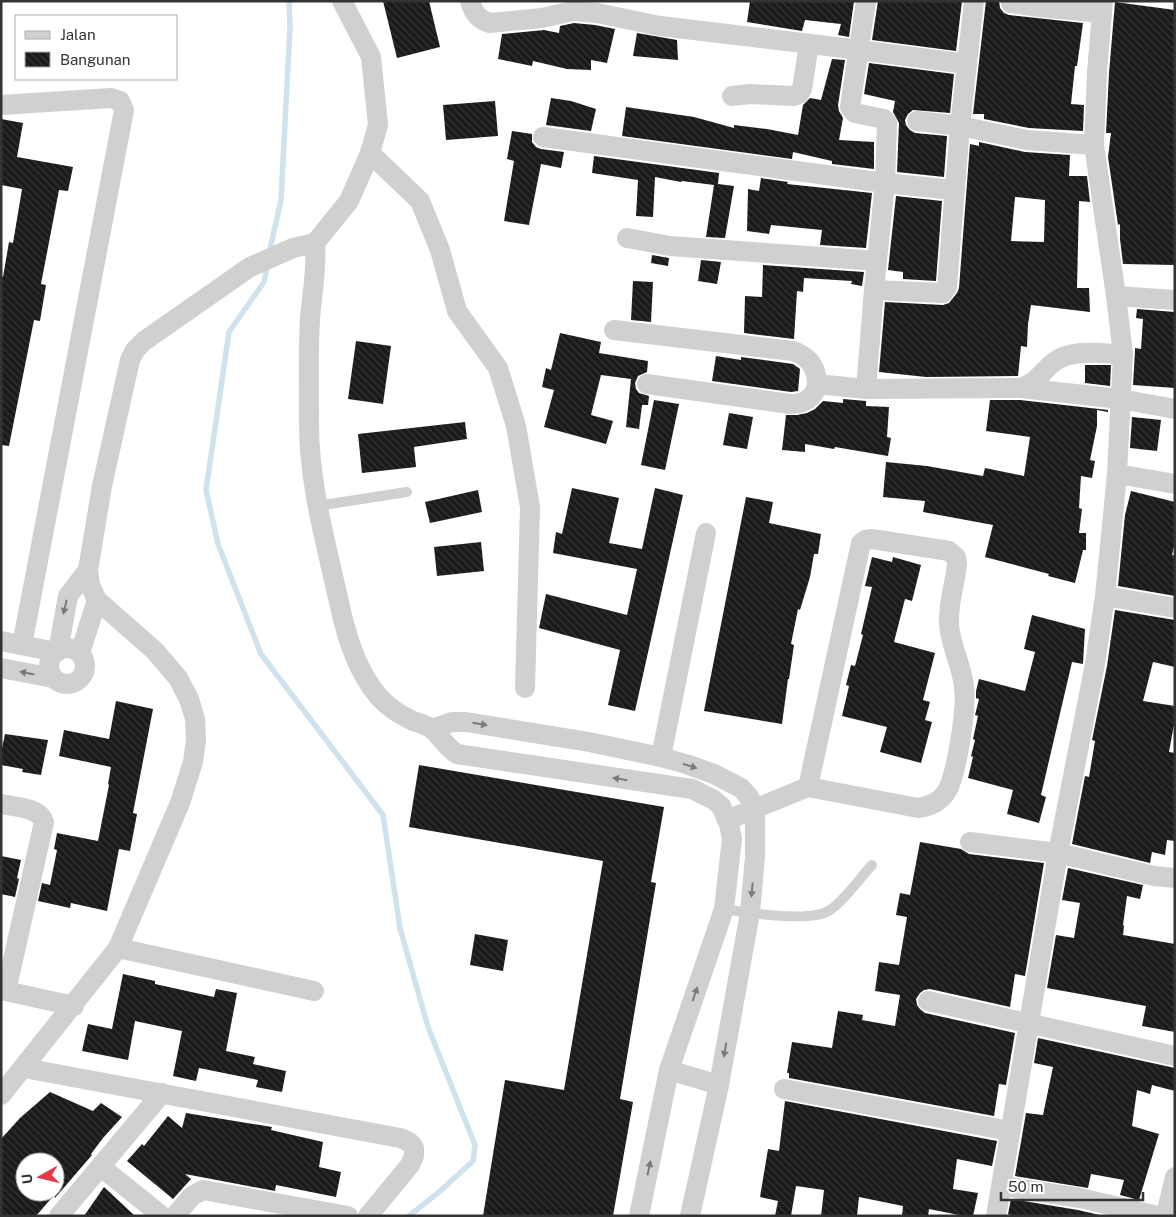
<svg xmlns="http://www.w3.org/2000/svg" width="1176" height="1217" viewBox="0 0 1176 1217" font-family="'Public Sans',sans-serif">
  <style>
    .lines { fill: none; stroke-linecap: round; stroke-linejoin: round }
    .stream { stroke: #cfe2ee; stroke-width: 5.5 }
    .building { fill: url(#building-back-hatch); fill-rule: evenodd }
    .service { stroke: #d0d0d0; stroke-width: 10 }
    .minor { stroke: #d0d0d0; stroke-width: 20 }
    .oneway { fill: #7a7a7a }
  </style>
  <defs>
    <pattern id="building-back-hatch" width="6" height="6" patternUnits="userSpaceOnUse" patternTransform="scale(1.25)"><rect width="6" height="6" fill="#1a1a1a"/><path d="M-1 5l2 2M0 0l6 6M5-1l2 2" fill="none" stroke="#333"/></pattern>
  </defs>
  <rect width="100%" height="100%" fill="#fff"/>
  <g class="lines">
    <g class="stream">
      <path d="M269 254 281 200 290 27 289 1"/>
      <path d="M267 266 264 282 229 332 206 490 218 544 261 654 383 815 400 928 428 1027 475 1145 473 1161 439 1192 409 1216"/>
    </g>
  </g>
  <g class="building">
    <path d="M383 1H429L440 47 397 58Z"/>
    <path d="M750 1H854L849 37 838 35 841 24 805 20 802 31 747 22Z"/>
    <path d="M878 1H962L956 51 872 40Z"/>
    <path d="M986 1H999L1000 8 1004 13 1009 15 1083 23 1077 66H1075L1071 104 1084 105 1083 131 1029 128 984 119V114H973Z"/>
    <path d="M1115 2 1175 10V265L1123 264 1120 239V224L1118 225 1108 157 1111 133H1106L1109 73Z"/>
    <path d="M574 23 595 25 615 29 607 63 591 60V70L567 69 533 61 532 66 498 59 502 34 544 30 559 33 560 26Z"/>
    <path d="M637 33 677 40 678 60 633 56Z"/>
    <path d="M832 59 845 60 838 105 839 111 843 118 839 140 874 142V169L832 164V161L793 152 792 159 622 136 626 107 694 117 734 128V125L767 129 798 135 803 105 810 98 821 100Z"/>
    <path d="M869 63 954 74 950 113 913 110 908 114 905 120 906 125 910 130 915 133 947 136 944 177 897 172 899 123 893 112 895 101 864 94Z"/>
    <path d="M551 98 571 101 596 109 591 131 546 125Z"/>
    <path d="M495 101 498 136 446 140 443 105Z"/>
    <path d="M1 119 23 123 17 157 73 167 68 191 59 190 41 284 46 285 40 321 34 320 9 446 1 445V276L3 277 9 242 13 243 22 189 1 185Z"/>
    <path d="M512 131 532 134V142L536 147 541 149 564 152 561 168 541 164 529 225 504 221 514 161 507 159Z"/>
    <path d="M979 142 1025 152 1070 155 1069 176H1087L1090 202 1079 201 1077 288H1089L1090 312 1031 305 1028 324 1027 347 1021 346 1018 376 926 377 879 372 885 302 943 305 949 303 957 293 959 288 970 144 979 146ZM1015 197 1045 200 1044 242 1011 241Z"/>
    <path d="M594 156 719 173 718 184 734 186 725 238 706 237 714 185 682 181 681 182 655 177 653 217 636 216 638 180 592 173Z"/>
    <path d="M761 178 788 182 787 184 872 193 866 248 820 245 822 230 771 225 769 234 747 231 748 189 759 191Z"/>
    <path d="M896 196 942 201 936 281 903 279V272L888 270Z"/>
    <path d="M652 255 669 258 668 266 651 263Z"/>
    <path d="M701 260 721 262 717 284 698 281Z"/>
    <path d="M763 265 864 272 862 286 851 284 852 281 804 278 803 292 797 291 794 339 744 333 745 296 762 297Z"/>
    <path d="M633 281 653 282 651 322 631 320Z"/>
    <path d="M1137 309 1175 312V388L1133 385 1135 351V348L1141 349 1143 319 1136 318Z"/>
    <path d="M560 333 601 342 599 353 648 361 647 372 638 376 635 383 636 389 639 393 649 396 648 405H642L639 429 626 427 631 379 601 375 591 415 613 421 606 444 544 427 554 390 542 387 546 368 551 370Z"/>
    <path d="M356 341 391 346 383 404 348 399Z"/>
    <path d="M716 356 741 360V357L793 364 800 369 798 391 791 392 712 381Z"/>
    <path d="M1085 365H1111L1110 386 1085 383Z"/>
    <path d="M843 399 866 401V406L889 407 887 437 891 438 888 456 835 447 834 449 805 444V452L782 450 786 415H797L807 413 815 409 823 401 843 403Z"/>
    <path d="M654 400 679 404 665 470 641 465Z"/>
    <path d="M990 400H1020L1108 410V412L1097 410V426L1090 460 1095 461 1092 478 1081 476 1079 508 1082 509 1079 533H1086V550H1083L1075 583 1048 576 1049 574 985 557 993 525 923 512 925 501 883 497 886 462 927 466 983 476 985 468 1024 476 1030 437 986 431Z"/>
    <path d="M729 413 753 417 747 449 723 445Z"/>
    <path d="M1132 417 1161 420 1157 451 1130 448Z"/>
    <path d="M465 422 467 439 414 447 416 467 362 473 358 434Z"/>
    <path d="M572 488 619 498 609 543 642 549 655 488 683 495 635 711 608 705 620 650 539 628 546 594 627 615 637 569 553 553 556 532 562 534Z"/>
    <path d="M478 490 482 512 430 523 425 502Z"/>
    <path d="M1131 491 1175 502V542L1172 555 1175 556V596L1118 586 1125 515Z"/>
    <path d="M746 497 773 502 769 523 821 534 818 554H814L810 577 800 610 798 609 791 644 794 645 789 679H788L782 724 704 711Z"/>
    <path d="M481 542 484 571 437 576 434 547Z"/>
    <path d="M872 557 892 562 893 557 921 565 912 601 905 599 894 642 935 653 923 700 930 702 925 720 932 722 921 763 880 752 887 727 842 716 849 686 846 685 851 665 855 666 863 635 861 634 872 587 865 586Z"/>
    <path d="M1115 610 1175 620V667L1153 662 1143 701 1175 706V719L1169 752 1175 753V841L1167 840 1165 855 1152 852 1150 863 1072 844 1085 776 1089 777 1095 741 1092 740 1107 666Z"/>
    <path d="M1032 615 1085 629 1083 664 1072 662 1041 795 1046 797 1039 823 1007 814 1013 790 968 778 973 757 971 756 975 740 973 739 978 716 975 715 979 699 976 698V691L979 679 1025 691 1035 652 1024 649Z"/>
    <path d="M116 701 153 709 133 813 137 814 130 851 119 849 107 911 71 903 70 908 38 901 42 883 50 885 57 850 54 849 57 833 98 841 109 785 108 784 111 767 59 756 64 730 109 739Z"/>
    <path d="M5 734 48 740 41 775 22 772 23 769 1 765V753Z"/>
    <path d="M419 765 664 807 651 882 656 883 620 1099 633 1102 613 1216H483L505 1080 564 1090 603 861 409 827Z"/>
    <path d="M920 842 961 849 969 854 1044 863 1025 976 1015 974 1010 1007 930 989 924 990 920 993 916 999 917 1005 920 1009 925 1013 1015 1033 1006 1085 999 1084 994 1116 789 1078V1073H787L792 1042 832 1048 838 1011 863 1015 862 1020 895 1026 900 995 875 991 879 962 899 965 907 917 896 915 900 893 910 895Z"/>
    <path d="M1 856 21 860 17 878 19 879 15 897 1 894Z"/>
    <path d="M1068 868 1143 885 1140 899 1127 896 1123 925 1124 926 1123 935 1175 944V1032L1142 1026 1146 1006 1047 988 1056 935 1074 938 1080 903 1062 900Z"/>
    <path d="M475 934 508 940 503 971 470 965Z"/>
    <path d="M123 974 155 981V984L214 997 216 989 237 993 226 1051 255 1057 253 1064 286 1071 282 1092 256 1087 258 1080 199 1068 196 1081 173 1076 182 1031 135 1021 128 1060 82 1051 88 1024 112 1029Z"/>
    <path d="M1038 1038 1175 1068V1091L1152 1085 1150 1094 1137 1090 1132 1126 1159 1134 1139 1200 1120 1195 1124 1180 1091 1174 1088 1188 1015 1176 1026 1113 1043 1115 1053 1067 1034 1063Z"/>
    <path d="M50 1092 93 1111 101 1103 122 1117 103 1138 91 1154 92 1155 55 1198V1194L36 1216H1V1139L20 1118ZM25 1162H55V1192H25Z"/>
    <path d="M785 1101 997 1141 992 1166 957 1159 953 1189 978 1193 973 1216H964L929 1209 928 1216H902L903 1206 859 1197 857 1216H821L824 1190 796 1186 791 1216H775L778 1201 760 1197 768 1149 779 1151Z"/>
    <path d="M186 1113 272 1127 271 1130 323 1142 319 1167 341 1172 336 1197 276 1185 275 1191 185 1174 191 1179 173 1199 127 1161 142 1144 144 1146 168 1116 182 1128Z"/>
    <path d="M104 1187 135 1216H84Z"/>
    <path d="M1011 1199 1078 1210 1104 1216H1013L1008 1214Z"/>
  </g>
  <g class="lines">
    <g class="service">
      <path d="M317 506 407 492"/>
      <path d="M724 909C748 913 811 923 830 910 844 901 860 878 872 865"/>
    </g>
    <g class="minor">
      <path d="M470 1C473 12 478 20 490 23L542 18 573 11 597 13 660 26 844 48 967 64"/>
      <path d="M866 1 850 107 855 113 884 119 887 123 885 183 954 190"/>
      <path d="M974 1 960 126 1027 140 1094 145"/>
      <path d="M1011 3 1039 7 1102 13"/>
      <path d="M732 96 750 94 793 96 799 94 802 89 809 44"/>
      <path d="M1 105 111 98 120 101 124 110 22 645"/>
      <path d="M543 137 885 183 874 290 943 293 947 287 960 126 917 121"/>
      <path d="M370 153 420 201 440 250 457 311 498 368 516 426 530 507 525 688"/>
      <path d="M627 238 670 246 877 261"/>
      <path d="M315 243 349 201 370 153 378 125 371 57 342 1"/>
      <path d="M1116 296 1175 300"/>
      <path d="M614 330 793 351C809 356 817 368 817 384"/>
      <path d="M647 384 790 404C803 404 815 399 817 384L866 389 1021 388 1120 399 1175 409"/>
      <path d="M1021 388C1039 381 1040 373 1054 362 1072 348 1101 354 1123 354"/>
      <path d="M866 389 874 290"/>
      <path d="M1117 474 1175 484"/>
      <path d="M1105 596 1175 608"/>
      <path d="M1 641 56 652"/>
      <circle cx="67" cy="666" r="18"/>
      <path d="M58 651 68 596 88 570"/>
      <path d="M80 653 97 600"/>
      <path d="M1 668 53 678"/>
      <path d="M432 729 452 722H466L589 742 661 757 689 765 714 774 741 788 749 797 755 809V857L750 913 719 1085 690 1216"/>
      <path d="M661 757 706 533"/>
      <path d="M1 804C15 807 40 807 44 822L6 991"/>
      <path d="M727 820 808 787 918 808C931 806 940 802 947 791 957 773 967 707 964 687 962 665 950 645 949 624 948 603 955 584 957 564L956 557 949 551 872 539 865 540 861 543 808 787"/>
      <path d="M970 842 1058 853 1154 876 1175 878"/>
      <path d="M118 948 314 991"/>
      <path d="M1 990 74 1006"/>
      <path d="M928 1001 1175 1056"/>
      <path d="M24 1068 400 1138C406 1140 411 1142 414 1148V1156L410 1165 368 1216"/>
      <path d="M669 1070 719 1085"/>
      <path d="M784 1089 1010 1131"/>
      <path d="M1 1095 118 948 180 803 193 762 196 740 195 719 189 699 178 678 155 651 97 600 90 585 88 570 102 486 130 360 135 350 144 341 250 267 293 248 315 243C317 271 312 292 310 319 308 351 309 384 309 417 308 476 323 532 336 589 344 626 353 667 379 697 388 707 400 715 413 721 419 723 428 725 433 730 442 738 447 748 457 754L692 789 714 800 721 806 729 824 732 839 724 909 669 1070 639 1216"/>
      <path d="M101 1167 162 1216"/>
      <path d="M1002 1186 1080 1198 1158 1216"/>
      <path d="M1168 1206 1175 1177"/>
      <path d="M59 1216 162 1093"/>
      <path d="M175 1216 192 1196 203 1190 348 1216"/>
      <path d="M996 1216 1058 853 1095 664 1105 596 1117 474 1123 354 1116 296 1094 145 1097 72 1103 1"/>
    </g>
  </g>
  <defs><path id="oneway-solid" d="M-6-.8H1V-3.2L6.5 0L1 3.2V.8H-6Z" transform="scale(1.25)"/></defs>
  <g class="oneway">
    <use href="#oneway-solid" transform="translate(65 607) rotate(103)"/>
    <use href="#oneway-solid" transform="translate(27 673) rotate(-169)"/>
    <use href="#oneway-solid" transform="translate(480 724) rotate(9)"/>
    <use href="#oneway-solid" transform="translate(690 766) rotate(18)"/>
    <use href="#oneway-solid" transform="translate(620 779) rotate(-171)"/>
    <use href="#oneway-solid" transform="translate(752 890) rotate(95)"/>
    <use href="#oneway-solid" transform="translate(695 994) rotate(-71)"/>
    <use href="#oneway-solid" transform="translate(725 1050) rotate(100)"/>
    <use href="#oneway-solid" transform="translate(649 1168) rotate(-78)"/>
  </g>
  <rect width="1176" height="1217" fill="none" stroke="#333333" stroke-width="5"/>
  <rect x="15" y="15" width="162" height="65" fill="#ffffff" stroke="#adadad"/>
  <rect x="25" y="31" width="25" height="8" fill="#d0d0d0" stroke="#adadad"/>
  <text x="60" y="40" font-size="15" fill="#333333">Jalan</text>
  <rect x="25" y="52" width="25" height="15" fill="url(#building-back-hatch)" stroke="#adadad"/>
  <text x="60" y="65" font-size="15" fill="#333333">Bangunan</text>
  <g transform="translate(40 1177) rotate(262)"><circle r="24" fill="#ffffff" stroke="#adadad"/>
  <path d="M0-4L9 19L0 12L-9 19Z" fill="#e63946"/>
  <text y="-8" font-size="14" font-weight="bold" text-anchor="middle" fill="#333333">U</text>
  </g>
  <path d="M1001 1192v8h142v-8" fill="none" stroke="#333333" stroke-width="2.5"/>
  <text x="1008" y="1192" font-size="15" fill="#333333" stroke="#ffffff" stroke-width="4" paint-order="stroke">50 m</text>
</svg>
